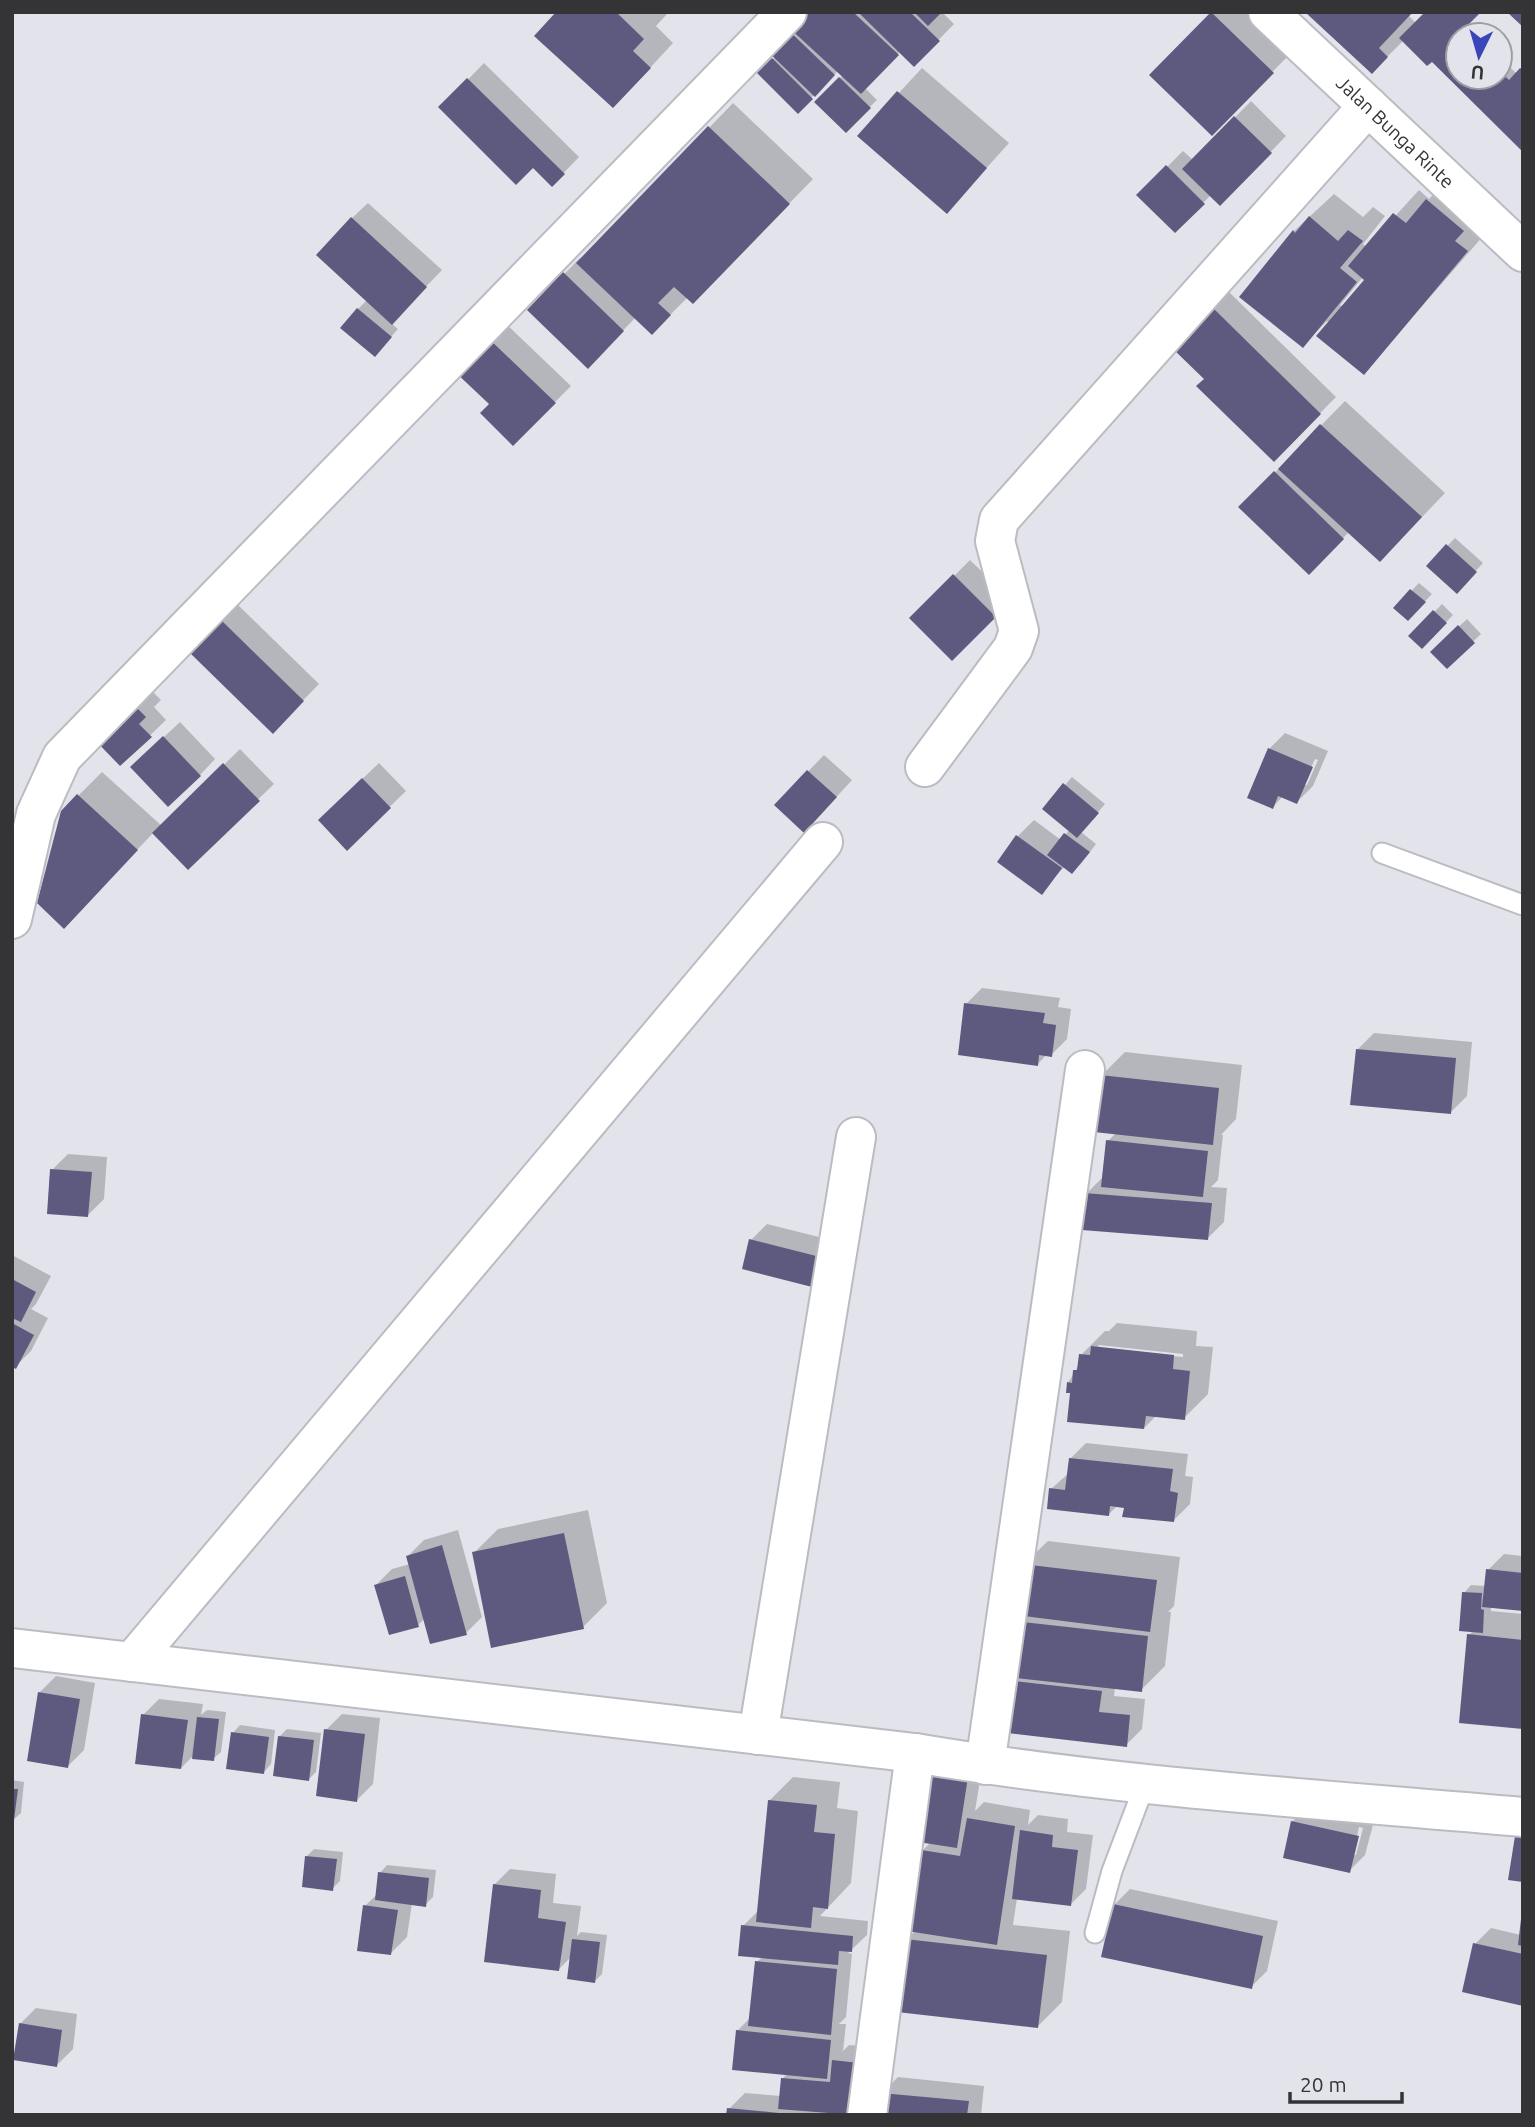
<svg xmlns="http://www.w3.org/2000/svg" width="1535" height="2127" viewBox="0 0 1535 2127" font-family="Ubuntu,sans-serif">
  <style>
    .shadow { fill: #0003; fill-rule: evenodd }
    .building { fill: #5e597f }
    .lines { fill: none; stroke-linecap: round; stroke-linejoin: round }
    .service-casing { stroke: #bbbcc2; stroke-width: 23 }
    .minor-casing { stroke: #bbbcc2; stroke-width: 42 }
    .tertiary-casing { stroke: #bbbcc2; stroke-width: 42 }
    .service { stroke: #fff; stroke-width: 19 }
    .minor { stroke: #fff; stroke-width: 38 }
    .tertiary { stroke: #fff; stroke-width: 38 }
    .labels { text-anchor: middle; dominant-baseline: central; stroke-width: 7; stroke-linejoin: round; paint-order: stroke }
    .street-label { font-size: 19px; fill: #343437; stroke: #e3e4eb }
  </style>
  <rect width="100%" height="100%" fill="#e3e4eb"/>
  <g class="shadow">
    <path d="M558 12H665L667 14 656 26 673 43 637 82Z"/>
    <path d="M798 12H942L954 24 914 65 900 52 865 88 877 100 846 130 817 102 843 75 838 71 798 111 759 73 775 57Z"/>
    <path d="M1214 12H1259L1296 48 1212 133 1152 75Z"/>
    <path d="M1307 12 1409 16 1416 23 1467 24 1478 35H1458V77H1500V57L1517 74 1523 68V150L1432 59 1404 40 1372 72Z"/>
    <path d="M484 63 579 157 552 185 533 166 441 107Z"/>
    <path d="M922 68 1009 143 947 212 859 136Z"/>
    <path d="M1251 101 1286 136 1220 204 1211 195 1175 231 1139 195 1183 151 1193 160Z"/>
    <path d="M733 103 813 179 717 278 688 297 652 333 636 317 588 367 529 310 580 258 582 260Z"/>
    <path d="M1451 177 1491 227 1364 373 1327 321 1303 346 1241 296 1294 231 1334 194 1363 217 1373 207 1385 216 1363 244 1367 247 1419 190 1429 199ZM1363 277 1366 279 1343 307 1340 305Z"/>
    <path d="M368 203 442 270 391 323 398 329 382 347 358 309 367 300 352 218Z"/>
    <path d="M1229 292 1336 397 1274 460 1206 379 1175 347Z"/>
    <path d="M503 321 571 386 513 444 492 404 456 370Z"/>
    <path d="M1345 401 1445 493 1404 536 1349 532 1309 573 1241 507Z"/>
    <path d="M1455 538 1483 563 1457 591 1428 566Z"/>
    <path d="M970 560 1011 600 952 659 912 618Z"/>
    <path d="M1419 583 1432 594 1408 619 1396 607Z"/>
    <path d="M237 604 319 684 273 731 190 651Z"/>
    <path d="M1442 604 1453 615 1422 647 1411 636Z"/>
    <path d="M1467 619 1481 634 1447 666 1432 652Z"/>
    <path d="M146 685 161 700 154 707 166 720 120 764 94 736Z"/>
    <path d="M180 722 215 759 200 775 149 751Z"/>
    <path d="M1285 733 1328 751 1313 786 1297 802 1283 796 1273 807 1269 749ZM1315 759 1318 760 1307 785H1303Z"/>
    <path d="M240 749 274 784 188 867 154 832 88 902 62 812 102 772 162 826Z"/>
    <path d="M824 755 852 780 820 815 776 805Z"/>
    <path d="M379 763 406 791 347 848 336 804Z"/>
    <path d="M1072 777 1105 804 1081 832 1096 844 1080 865 1065 866 1042 892 999 861 1018 836 1034 820 1061 840 1070 829 1065 785Z"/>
    <path d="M982 988 1060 998 1058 1007 1071 1009 1067 1039 1051 1055 1047 1054 1038 1064 966 1004Z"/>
    <path d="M1374 1033 1472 1042 1467 1096 1451 1112 1358 1049Z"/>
    <path d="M1125 1052 1242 1065 1236 1119 1221 1135H1223L1218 1180 1211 1187 1227 1188 1224 1222 1208 1238 1086 1194 1102 1178 1108 1141 1116 1133 1101 1076Z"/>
    <path d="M68 1154 107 1157 104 1199 88 1215 52 1170Z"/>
    <path d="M767 1224 843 1243 820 1287 751 1240Z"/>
    <path d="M12 1255 51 1276 36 1304 31 1309 48 1318 31 1351 15 1367 12 1365Z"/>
    <path d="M1117 1323 1197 1331 1196 1346 1213 1347 1208 1394 1184 1418 1156 1416 1144 1428 1072 1391 1068 1383 1079 1365 1081 1355 1105 1331H1109ZM1099 1345 1183 1354V1357L1096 1349Z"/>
    <path d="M1086 1443 1188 1454 1185 1476 1193 1477 1190 1504 1174 1520 1118 1505 1109 1514 1051 1489 1069 1473 1070 1459Z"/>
    <path d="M588 1510 607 1603 583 1627 474 1553 498 1529Z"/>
    <path d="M458 1530 482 1617 466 1633 425 1618 418 1625 376 1585 392 1569 410 1564 408 1556 424 1540Z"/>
    <path d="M1048 1541 1180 1557 1174 1606 1168 1612H1171L1165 1666 1141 1690 1115 1687 1114 1696 1145 1699 1142 1729 1126 1745 1001 1731 1024 1564Z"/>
    <path d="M1504 1554 1523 1556V1609L1491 1606V1611L1523 1614V1727L1469 1635 1474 1630 1464 1593 1471 1585 1486 1586 1488 1570Z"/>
    <path d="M56 1676 95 1683 84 1750 68 1766 40 1692Z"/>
    <path d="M159 1699 203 1704 201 1715 207 1710 226 1712 221 1752 213 1759 195 1754 181 1768 143 1715Z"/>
    <path d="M342 1714 380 1718 373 1784 357 1800 326 1730Z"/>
    <path d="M240 1725 275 1730 271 1764 264 1772 233 1733Z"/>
    <path d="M287 1729 321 1733 316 1772 309 1779 280 1736Z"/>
    <path d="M983 1762 975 1811 984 1802 1030 1810 1028 1825 1038 1815 1068 1819 1067 1832 1093 1835 1086 1889 1070 1905 1017 1898 1013 1925 1070 1931 1062 2002 1038 2026 907 1939 916 1930 922 1851 931 1842V1772Z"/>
    <path d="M793 1777 840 1782 837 1808 858 1811 851 1883 820 1916 868 1921 867 1935 848 1953 852 1954 846 2017 839 2024H846L843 2051 849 2045 874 2047 831 2115H728L729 2109 745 2093 781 2096 782 2079 788 2073 737 2031 751 2017 757 1962 763 1956 743 1926 759 1910 769 1801Z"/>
    <path d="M12 1780 24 1782 21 1813 13 1820Z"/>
    <path d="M1308 1806 1374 1821 1365 1855 1349 1871 1292 1822ZM1359 1827 1363 1828 1356 1855H1353Z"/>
    <path d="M314 1849 343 1852 340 1881 332 1889 307 1856Z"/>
    <path d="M387 1865 436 1870 433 1897 425 1905 412 1903 407 1937 391 1953 365 1906 378 1893 380 1873Z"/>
    <path d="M510 1869 556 1874 553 1903 581 1906 577 1936 581 1932 607 1935 602 1974 595 1981 571 1957 559 1969 494 1885Z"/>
    <path d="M1130 1889 1278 1921 1267 1971 1251 1987 1114 1905Z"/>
    <path d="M1523 1919V2004L1475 1944 1491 1928 1521 1935Z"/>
    <path d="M36 2008 77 2014 73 2049 57 2065 20 2024Z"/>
    <path d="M898 2077 984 2086 981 2115H880L882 2093Z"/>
  </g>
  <g class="building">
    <path d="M556 12H616L644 39 633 51 651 68 613 108 534 36Z"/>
    <path d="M797 12H853L899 55 861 94 785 24Z"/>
    <path d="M858 12H910L940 41 914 67Z"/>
    <path d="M914 12H942L928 26Z"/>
    <path d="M1211 12 1274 73 1212 136 1149 75Z"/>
    <path d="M1305 12H1413L1379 48 1388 57 1372 74Z"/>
    <path d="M1425 12H1481L1461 32 1464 35H1458V77H1500V71L1509 80 1520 68 1523 70V152L1432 62 1427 66 1399 38Z"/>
    <path d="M1507 12H1523V27Z"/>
    <path d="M783 25 835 75 815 97 762 46Z"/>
    <path d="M772 58 813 99 798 114 757 73Z"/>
    <path d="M839 77 871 108 846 133 814 102Z"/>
    <path d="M467 78 565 174 552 187 533 168 516 185 438 107Z"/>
    <path d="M897 91 987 168 947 214 857 136Z"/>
    <path d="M1234 116 1272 153 1220 206 1182 169Z"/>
    <path d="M708 126 790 204 693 304 674 287 658 303 671 315 652 335 576 263Z"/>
    <path d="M1166 165 1205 204 1175 233 1136 195Z"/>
    <path d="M1426 199 1464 231 1455 241 1468 251 1364 375 1316 336 1364 280 1348 266 1393 213 1406 223Z"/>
    <path d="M1309 216 1338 241 1348 230 1363 241 1340 268 1357 282 1303 348 1239 297 1293 230 1295 233Z"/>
    <path d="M351 217 427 287 392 325 316 255Z"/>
    <path d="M563 272 624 331 588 369 527 310Z"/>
    <path d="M1212 307 1321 414 1274 462 1196 386 1204 379 1172 348Z"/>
    <path d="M357 308 392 337 375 357 340 328Z"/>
    <path d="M486 336 556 403 513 446 480 413 489 404 453 370Z"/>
    <path d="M1320 424 1422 517 1380 562 1278 469Z"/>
    <path d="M1274 471 1344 539 1309 575 1238 507Z"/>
    <path d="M1446 544 1477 572 1457 594 1426 566Z"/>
    <path d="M953 574 996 617 952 661 909 618Z"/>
    <path d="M1410 589 1426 602 1408 621 1393 608Z"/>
    <path d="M1433 610 1447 623 1422 649 1408 636Z"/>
    <path d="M220 619 304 701 273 734 188 651Z"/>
    <path d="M1458 625 1475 643 1447 669 1430 652Z"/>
    <path d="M129 700 146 717 139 724 152 737 120 766 91 736Z"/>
    <path d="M163 736 201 776 168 807 130 767Z"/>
    <path d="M1268 748 1313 767 1297 804 1278 796 1273 809 1247 798Z"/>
    <path d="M223 763 260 801 188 870 152 833Z"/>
    <path d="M807 770 837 797 804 833 774 805Z"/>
    <path d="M362 778 391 808 347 851 318 820Z"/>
    <path d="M1063 783 1099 813 1077 838 1042 809Z"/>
    <path d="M77 794 138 850 64 929 37 903 61 811Z"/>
    <path d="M1064 833 1090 852 1072 874 1047 855Z"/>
    <path d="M1016 835 1062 868 1042 895 997 862Z"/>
    <path d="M964 1003 1045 1013 1043 1023 1056 1025 1052 1057 1039 1055 1038 1066 958 1055Z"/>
    <path d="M1356 1049 1456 1058 1451 1114 1350 1105Z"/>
    <path d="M1100 1075 1219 1088 1213 1145 1094 1132Z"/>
    <path d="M1106 1140 1208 1151 1203 1197 1101 1187Z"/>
    <path d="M50 1169 92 1172 88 1217 47 1214Z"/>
    <path d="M1084 1193 1212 1203 1208 1240 1082 1230Z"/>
    <path d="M749 1239 828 1259 820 1289 742 1269Z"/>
    <path d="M12 1279 36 1292 21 1322 12 1318Z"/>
    <path d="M12 1323 34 1335 16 1369 12 1367Z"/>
    <path d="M1091 1346 1174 1355 1173 1369 1190 1371 1185 1420 1146 1416 1144 1429 1067 1422 1070 1393H1066L1067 1382 1072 1383 1073 1370H1077L1079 1354 1090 1355Z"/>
    <path d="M1069 1458 1173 1469 1170 1491 1178 1493 1174 1522 1122 1517 1124 1508 1110 1506 1109 1516 1047 1509 1049 1488 1065 1490Z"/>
    <path d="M564 1533 584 1629 491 1648 472 1552Z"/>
    <path d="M442 1545 467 1635 430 1644 406 1556Z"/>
    <path d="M1022 1564 1157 1580 1150 1632 1016 1615Z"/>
    <path d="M1486 1569 1523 1573V1611L1482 1607Z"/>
    <path d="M405 1576 419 1627 389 1635 374 1585Z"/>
    <path d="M1462 1592 1482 1593 1481 1609 1484 1610 1483 1633 1459 1631Z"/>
    <path d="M1014 1621 1148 1636 1142 1692 1008 1677Z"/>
    <path d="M1467 1634 1523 1640V1729L1459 1723Z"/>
    <path d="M1005 1680 1102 1691 1099 1712 1130 1715 1127 1747 999 1732Z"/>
    <path d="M38 1692 80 1699 68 1768 27 1761Z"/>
    <path d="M141 1714 188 1720 181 1769 135 1764Z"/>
    <path d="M197 1717 219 1719 214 1761 192 1759Z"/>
    <path d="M324 1729 365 1734 357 1802 316 1796Z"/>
    <path d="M231 1732 269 1737 264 1774 226 1769Z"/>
    <path d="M278 1736 314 1740 309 1781 273 1776Z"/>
    <path d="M929 1771 968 1777 957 1848 918 1842Z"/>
    <path d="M12 1789H18L14 1820H12Z"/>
    <path d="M768 1800 817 1805 814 1832 835 1834 828 1909 813 1907 811 1928 756 1922Z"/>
    <path d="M967 1818 1015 1826 997 1945 907 1931 921 1850 960 1856Z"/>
    <path d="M1291 1821 1359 1836 1350 1873 1283 1858Z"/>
    <path d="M1020 1830 1053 1835 1052 1847 1078 1850 1071 1906 1012 1899Z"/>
    <path d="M1515 1836 1523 1838V1882L1508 1880Z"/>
    <path d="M305 1856 337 1859 333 1891 302 1887Z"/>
    <path d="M378 1872 429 1878 426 1907 375 1900Z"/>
    <path d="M493 1884 541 1890 538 1918 566 1922 559 1971 484 1962Z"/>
    <path d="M1113 1904 1263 1936 1252 1989 1101 1957Z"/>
    <path d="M363 1905 398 1910 391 1955 357 1951Z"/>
    <path d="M1521 1919H1523V1946L1518 1945Z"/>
    <path d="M741 1925 853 1936 852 1952 839 1951 838 1965 738 1956Z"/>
    <path d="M572 1939 600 1942 595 1983 567 1979Z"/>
    <path d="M905 1939 1047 1955 1038 2028 897 2012Z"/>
    <path d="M1473 1943 1523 1954V2006L1462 1992Z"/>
    <path d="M755 1961 837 1969 831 2035 748 2026Z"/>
    <path d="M19 2023 62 2030 57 2067 13 2060Z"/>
    <path d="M736 2030 831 2040 827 2079 732 2070Z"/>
    <path d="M832 2060 859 2063 854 2115 778 2109 781 2078 830 2082Z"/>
    <path d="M881 2093 969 2101 967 2115H879Z"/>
    <path d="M727 2108 779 2113V2115H726Z"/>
  </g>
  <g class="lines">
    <g class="service-casing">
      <g id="service">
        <path d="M1382 853 1523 905"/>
        <path d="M1095 1933 1112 1871 1145 1784"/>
      </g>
    </g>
    <g class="minor-casing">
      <g id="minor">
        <path d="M925 767 1013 648 1019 631 995 541 999 520 1368 106"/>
        <path d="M12 919 36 814 62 757 787 12"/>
        <path d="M12 1648 915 1753C1116 1787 1320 1799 1523 1817"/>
        <path d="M132 1662 823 842"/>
        <path d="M758 1735 856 1137"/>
        <path d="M985 1765 1085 1070"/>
        <path d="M867 2115 915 1753"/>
      </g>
    </g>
    <g class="tertiary-casing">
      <g id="tertiary">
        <path id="s1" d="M1268 12 1523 252"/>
      </g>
    </g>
    <use href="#service" class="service"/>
    <use href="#minor" class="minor"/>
    <use href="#tertiary" class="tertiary"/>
  </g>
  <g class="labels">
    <g class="street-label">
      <text stroke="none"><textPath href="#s1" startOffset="175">Jalan Bunga Rinte</textPath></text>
    </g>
  </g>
  <rect width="1535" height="2127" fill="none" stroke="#343437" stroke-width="28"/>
  <g transform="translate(1479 56) rotate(185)"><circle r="33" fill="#e3e4eb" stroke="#9d9ea3" stroke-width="2"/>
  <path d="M0-5L12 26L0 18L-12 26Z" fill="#3945b8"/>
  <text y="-10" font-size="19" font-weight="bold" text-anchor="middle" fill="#343437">U</text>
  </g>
  <path d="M1290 2092v10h112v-10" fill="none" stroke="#343437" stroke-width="3.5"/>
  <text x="1300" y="2092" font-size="21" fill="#343437" stroke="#e3e4eb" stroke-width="5" paint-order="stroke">20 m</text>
</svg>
